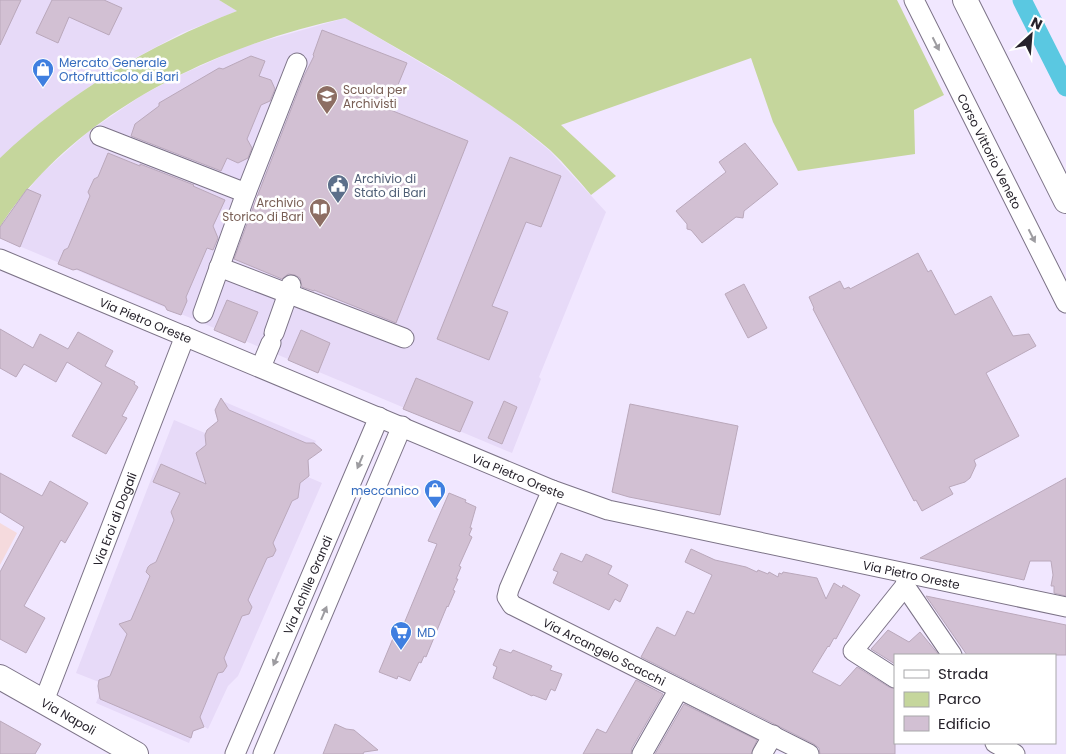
<svg xmlns="http://www.w3.org/2000/svg" width="1066" height="754" viewBox="0 0 1066 754" font-family="Poppins,sans-serif">
  <style>
    .built { fill: #e7daf8 }
    .education { fill: #f5dadd }
    .green { fill: #c5d69c }
    .lines { fill: none; stroke-linecap: round; stroke-linejoin: round }
    .canal { stroke: #5ac8e1; stroke-width: 19 }
    .building { fill: #d2c0d3; stroke: #baa8bb }
    .minor-casing { stroke: #7c7387; stroke-width: 21 }
    .major-casing { stroke: #7c7387; stroke-width: 26 }
    .minor { stroke: #fff; stroke-width: 19 }
    .major { stroke: #fff; stroke-width: 24 }
    .oneway { fill: #9d9ca0 }
    .labels { text-anchor: middle; dominant-baseline: central; stroke-width: 5; stroke-linejoin: round; paint-order: stroke }
    .shop-label { font-size: 12px; fill: #366cbe; stroke: #fff; text-anchor: start }
    .education-label { font-size: 12px; fill: #785e54; stroke: #fff; text-anchor: start }
    .street-label { font-size: 12px; fill: #26222b; stroke: #fff }
    .service-label { font-size: 12px; fill: #4e5e75; stroke: #fff; text-anchor: start }
  </style>
  <rect width="100%" height="100%" fill="#f1e7ff"/>
  <g class="built">
    <path d="M0 0H219L237 11 182 33 126 63 101 78 45 119 0 158Z"/>
    <path d="M345 18 477 96 507 116 550 151 606 212 539 377 541 379 512 453 0 238V227L7 216 41 174 88 132 141 96 176 77 243 47Z"/>
    <path d="M225 402 316 441 315 443 318 446V452L315 456H310L305 467 308 477 322 483 238 676 228 686 208 729 202 725 200 729 194 730 189 743 96 703 101 691 99 682 76 673 174 420 205 433 209 429 215 428 219 418 215 414V410L217 406 224 404Z"/>
  </g>
  <path class="education" d="M0 523 17 533 0 565Z"/>
  <path class="green" d="M219 0H897L944 95 914 110 915 154 798 171 773 122 751 58 561 125 616 176 591 195C578 180 565 164 550 150 488 97 415 59 345 18 218 45 72 113 0 227V158C68 93 149 45 237 11Z"/>
  <g class="lines">
    <path class="canal" d="M1022 0 1066 87"/>
  </g>
  <g class="building">
    <path d="M0 0H21L0 45Z"/>
    <path d="M52 0H104L122 8 109 35 69 17 58 43 36 33Z"/>
    <path d="M322 30 407 63 388 109 468 141 396 323 314 290V291L302 287 300 278 295 275 288 274 282 279 234 259 257 197 304 76 314 56 313 55Z"/>
    <path d="M251 56 265 61 259 76 271 80 275 89 270 101 261 105 247 139 252 148 248 158 238 163 227 158 221 171 131 136 135 124 159 106V103L219 68 223 69Z"/>
    <path d="M745 143 778 184 744 211 743 218 736 217 702 243 691 230 687 229V224L676 211 726 172 719 162Z"/>
    <path d="M108 153 140 166V164L194 185 193 186 225 200 213 226 218 238 213 250 207 248 186 297 187 301 181 315 167 310 165 306 77 269 73 270 58 264 64 250 68 248 90 196 88 192 94 179 98 177Z"/>
    <path d="M510 157 561 176 541 227 526 222 492 306 508 312 489 360 437 339Z"/>
    <path d="M27 189 41 195 20 247 0 238V227Z"/>
    <path d="M918 253 928 272 931 270 955 315 991 296 1013 336 1029 334 1036 346 986 373 1019 436 974 460 976 465 970 478 965 482 949 487 953 494 922 511 916 500 914 501 813 309 814 308 809 297 840 281 844 289 849 287 850 289Z"/>
    <path d="M744 284 767 328 748 338 725 294Z"/>
    <path d="M227 300 258 312 245 343 214 330Z"/>
    <path d="M0 329 33 348 40 334 68 349 78 332 113 351 105 366 135 382 134 384 138 387 122 416 127 418 106 454 72 436 102 383 67 362 56 382 24 364 16 377 0 368Z"/>
    <path d="M301 330 330 343 318 373 288 360Z"/>
    <path d="M416 378 473 402 460 432 403 409Z"/>
    <path d="M221 398 229 410 306 443H314L322 450 308 460 309 476 300 483 298 498 292 501 273 543 276 550 273 556 267 558 248 600 252 607 249 614 242 616 224 658 227 666 223 672 218 673 200 717 204 727 193 731 191 738 100 699 98 686 99 680 110 676 127 634 119 624 131 620 150 576 146 572 148 567 150 565 156 562 174 520 171 512 180 493 153 482 161 464 206 484 196 453 206 445 205 435 207 430 218 421 215 410Z"/>
    <path d="M504 401 517 407 502 444 488 438Z"/>
    <path d="M630 404 738 426 720 515 629 497 612 492Z"/>
    <path d="M0 473 42 496 50 481 88 503 65 543 61 540 24 606 45 618 26 653 0 639V572L24 527 0 512Z"/>
    <path d="M1066 478V596L1054 593V586H1051L1053 575 1051 561H1030L1024 580 920 558Z"/>
    <path d="M449 493 466 500 465 502 476 507 470 528H472L469 535 472 537 459 566 461 567 456 579H458L453 590 455 591 448 607 447 606 426 657 424 656 421 663 419 662 410 681 398 676 397 679 379 672 399 624 403 626 437 544 428 541Z"/>
    <path d="M691 549 715 560 746 567 757 572 758 570 768 574 769 572 778 577 779 573 782 574 783 572 817 578 826 599 834 583 842 588 843 585 860 595 836 639 834 638 829 647 828 646 812 672 840 686 857 667 889 687 895 689V754H820L819 748 814 744 641 657 657 627 675 636 687 611 694 614 712 575 685 562Z"/>
    <path d="M561 553 582 562 586 554 612 566 608 574 628 585 620 602 615 599 609 610 553 583 558 572 553 570Z"/>
    <path d="M926 596 1066 625V655H967Z"/>
    <path d="M888 630 909 642 920 632 939 655H895V664L871 649Z"/>
    <path d="M500 649 511 653 513 650 552 666 550 670 562 674 555 691 551 689 546 700 533 695 532 696 493 678 497 667 493 665Z"/>
    <path d="M636 680 663 694 632 748 631 754H583L597 729 606 733Z"/>
    <path d="M684 704 757 740 751 754H655Z"/>
    <path d="M0 721 41 744 35 754H0Z"/>
    <path d="M335 724 346 729 354 730 378 750 364 752 363 754H323Z"/>
  </g>
  <g class="lines">
    <g class="minor-casing">
      <g id="minor">
        <path id="s1" d="M914 0 1066 303"/>
        <path d="M100 136 246 193"/>
        <path id="s2" d="M0 259 552 490 608 510 1066 607"/>
        <path d="M219 267 404 338"/>
        <path d="M203 313 246 193 297 63"/>
        <path d="M274 333 291 285"/>
        <path d="M261 367 271 343"/>
        <path id="s3" d="M552 490 509 589 507 597 512 605 809 754"/>
        <path d="M907 575 905 586 952 655"/>
        <path d="M895 678 853 651 905 586"/>
        <path id="s4" d="M44 701 185 336"/>
        <path d="M995 743 1015 754"/>
        <path id="s5" d="M235 754 379 417"/>
        <path d="M263 754 402 426"/>
        <path d="M642 754 679 689"/>
        <path d="M762 754 773 735"/>
      </g>
    </g>
    <g class="major-casing">
      <g id="major">
        <path d="M965 0 1066 201"/>
        <path id="s6" d="M0 677 136 754"/>
      </g>
    </g>
    <use href="#minor" class="minor"/>
    <use href="#major" class="major"/>
  </g>
  <defs><path id="oneway-solid" d="M-6-.8H1V-3.2L6.5 0L1 3.2V.8H-6Z" transform="scale(1.25)"/></defs>
  <g class="oneway">
    <use href="#oneway-solid" transform="translate(936 44) rotate(63)"/>
    <use href="#oneway-solid" transform="translate(1032 236) rotate(63)"/>
    <use href="#oneway-solid" transform="translate(360 462) rotate(113)"/>
    <use href="#oneway-solid" transform="translate(324 613) rotate(-67)"/>
    <use href="#oneway-solid" transform="translate(276 659) rotate(113)"/>
  </g>
  <defs>
    <g id="shop-pin" transform="scale(1.125)"><path d="M0 17L-7.5 6A9.5 9.5 0 1 1 7.5 6Z" fill="#3f7fe0" stroke="#fff"/><path d="M-5-2.5h2.3a2.7 3.5 0 0 1 5.4 0H5L5.5 6h-11ZM-1.5-2.5h3a1.5 2.3 0 0 0-3 0Z" fill="#fff"/></g>
    <g id="school-pin" transform="scale(1.125)"><path d="M0 17L-7.5 6A9.5 9.5 0 1 1 7.5 6Z" fill="#8d6e63" stroke="#fff"/><path d="M0-5L7-2L0 1L-7-2ZM-4 1L0 2.5L4 1V4Q0 6-4 4Z" fill="#fff"/></g>
    <g id="civic-pin" transform="scale(1.125)"><path d="M0 17L-7.5 6A9.5 9.5 0 1 1 7.5 6Z" fill="#5c6f8a" stroke="#fff"/><path d="M-.6-6.5H3V-4.5H.6V-3L4-1V1h2V6H-6V1h2V-1L-.6-3ZM-1.2 2.5V6h2.4V2.5Z" fill="#fff"/></g>
    <g id="library-pin" transform="scale(1.125)"><path d="M0 17L-7.5 6A9.5 9.5 0 1 1 7.5 6Z" fill="#8d6e63" stroke="#fff"/><path d="M-6-4Q-3-5.5-.7-3.5V5Q-3 3-6 4ZM6-4Q3-5.5 .7-3.5V5Q3 3 6 4Z" fill="#fff"/></g>
    <g id="supermarket-pin" transform="scale(1.125)"><path d="M0 17L-7.5 6A9.5 9.5 0 1 1 7.5 6Z" fill="#3f7fe0" stroke="#fff"/><path d="M-6-5.5h2.5l.6 2H6L4.5 2H-2.5L-4.4-4H-6ZM-1.5 3.2a1.3 1.3 0 1 0 .1 0ZM3 3.2a1.3 1.3 0 1 0 .1 0Z" fill="#fff"/></g>
  </defs>
  <g fill-rule="evenodd">
    <use href="#shop-pin" x="43" y="69"/>
    <use href="#school-pin" x="327" y="96"/>
    <use href="#civic-pin" x="338" y="185"/>
    <use href="#library-pin" x="320" y="209"/>
    <use href="#shop-pin" x="435" y="490"/>
    <use href="#supermarket-pin" x="401" y="632"/>
  </g>
  <g class="labels">
    <g class="shop-label">
      <text x="59" y="62">Mercato Generale<tspan x="59" dy="14">Ortofrutticolo di Bari</tspan></text>
      <text x="419" y="490" text-anchor="end">meccanico</text>
      <text x="417" y="632">MD</text>
    </g>
    <g class="education-label">
      <text x="343" y="89">Scuola per<tspan x="343" dy="14">Archivisti</tspan></text>
      <text x="304" y="202" text-anchor="end">Archivio<tspan x="304" dy="14">Storico di Bari</tspan></text>
    </g>
    <g class="street-label">
      <text stroke="none"><textPath href="#s1" startOffset="169">Corso Vittorio Veneto</textPath></text>
      <text stroke="none"><textPath href="#s2" startOffset="158">Via Pietro Oreste</textPath></text>
      <text stroke="none"><textPath href="#s2" startOffset="562">Via Pietro Oreste</textPath></text>
      <text stroke="none"><textPath href="#s4" startOffset="195">Via Eroi di Dogali</textPath></text>
      <text stroke="none"><textPath href="#s2" startOffset="968">Via Pietro Oreste</textPath></text>
      <text stroke="none"><textPath href="#s5" startOffset="184">Via Achille Grandi</textPath></text>
      <text stroke="none"><textPath href="#s3" startOffset="229">Via Arcangelo Scacchi</textPath></text>
      <text stroke="none"><textPath href="#s6" startOffset="79">Via Napoli</textPath></text>
    </g>
    <g class="service-label">
      <text x="354" y="178">Archivio di<tspan x="354" dy="14">Stato di Bari</tspan></text>
    </g>
  </g>
  <rect x="894" y="654" width="162" height="90" fill="#ffffff" stroke="#a8a7aa"/>
  <rect x="904" y="670" width="25" height="8" fill="#ffffff" stroke="#a8a7aa"/>
  <text x="938" y="679" font-size="15" fill="#26222b">Strada</text>
  <rect x="904" y="692" width="25" height="15" fill="#c5d69c" stroke="#a8a7aa"/>
  <text x="938" y="704" font-size="15" fill="#26222b">Parco</text>
  <rect x="904" y="716" width="25" height="15" fill="#d2c0d3" stroke="#a8a7aa"/>
  <text x="938" y="729" font-size="15" fill="#26222b">Edificio</text>
  <g transform="translate(1031 35) rotate(26)" stroke="#ffffff" stroke-width="4" paint-order="stroke">
  <path d="M0-4L9 19L0 12L-9 19Z" fill="#26222b"/>
  <text y="-8" font-size="14" font-weight="bold" text-anchor="middle" fill="#26222b">N</text>
  </g>
</svg>
